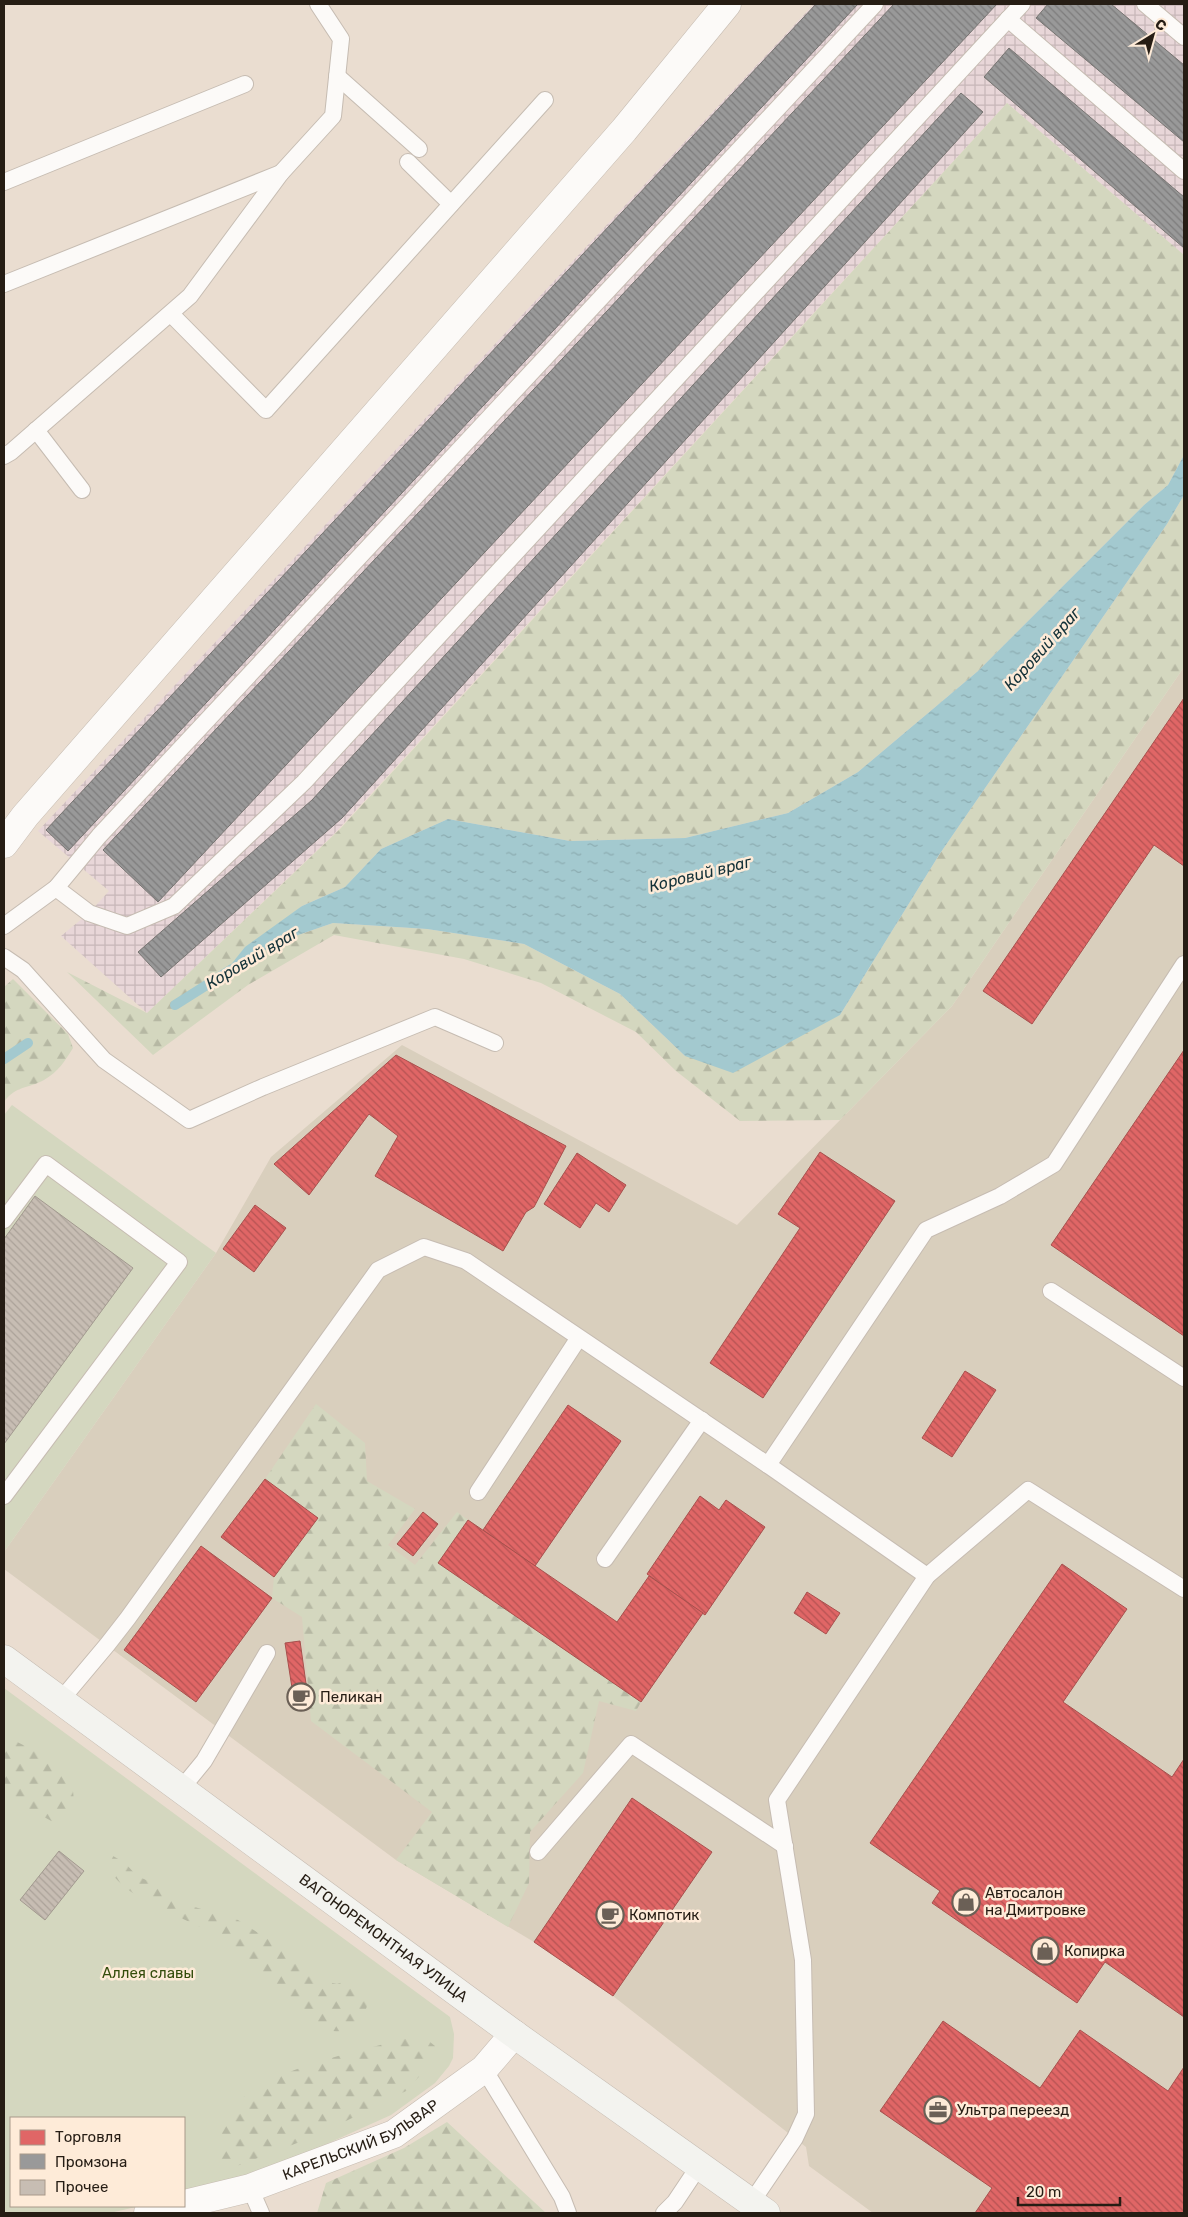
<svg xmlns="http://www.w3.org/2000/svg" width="1188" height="2217" viewBox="0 0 1188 2217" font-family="Rubik,sans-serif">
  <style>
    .commercial { fill: #d9cfbd }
    .industrial { fill: url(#industrial-grid) }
    .green { fill: #d4d7bf }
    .forest { fill: url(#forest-firs) }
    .water { fill: url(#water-ripples) }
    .shops { fill: url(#shops-back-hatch); stroke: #a8504d }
    .industry { fill: url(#industry-back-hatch); stroke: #767471 }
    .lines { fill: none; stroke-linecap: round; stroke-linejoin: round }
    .stream { stroke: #a3c9cf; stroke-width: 10 }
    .building { fill: url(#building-back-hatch); stroke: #a2998f }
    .lane-casing { stroke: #c6bcb2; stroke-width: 18 }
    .street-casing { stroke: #c6bcb2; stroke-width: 29 }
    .secondary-casing { stroke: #c6bcb2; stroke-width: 29 }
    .lane { stroke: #fcfaf8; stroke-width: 16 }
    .street { stroke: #fcfaf8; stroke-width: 28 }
    .secondary { stroke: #f3f3ef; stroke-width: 28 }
    .labels { text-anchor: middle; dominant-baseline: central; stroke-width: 5; stroke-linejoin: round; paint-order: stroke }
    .poi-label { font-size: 15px; fill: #261d14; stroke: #feebd8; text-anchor: start }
    .street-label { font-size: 15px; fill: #261d14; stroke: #feebd8 }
    .park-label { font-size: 15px; fill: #344d0c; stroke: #feebd8 }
    .water-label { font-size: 16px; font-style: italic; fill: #133138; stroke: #feebd8 }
  </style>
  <defs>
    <pattern id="industrial-grid" width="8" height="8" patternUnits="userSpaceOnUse" patternTransform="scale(1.25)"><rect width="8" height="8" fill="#e8d6d8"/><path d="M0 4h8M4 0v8" fill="none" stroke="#c7b7b8"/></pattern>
    <pattern id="forest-firs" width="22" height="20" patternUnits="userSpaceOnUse" patternTransform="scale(1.25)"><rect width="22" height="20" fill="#d4d7bf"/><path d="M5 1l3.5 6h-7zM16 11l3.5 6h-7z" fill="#b6b8a3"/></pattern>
    <pattern id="water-ripples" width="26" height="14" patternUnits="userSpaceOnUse" patternTransform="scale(1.25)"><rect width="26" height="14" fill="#a3c9cf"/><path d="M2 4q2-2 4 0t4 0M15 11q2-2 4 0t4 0" fill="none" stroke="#8cacb1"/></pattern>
    <pattern id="shops-back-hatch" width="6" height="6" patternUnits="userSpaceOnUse" patternTransform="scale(1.25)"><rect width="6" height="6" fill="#e06666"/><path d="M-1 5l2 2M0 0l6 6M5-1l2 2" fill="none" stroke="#b55353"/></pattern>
    <pattern id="industry-back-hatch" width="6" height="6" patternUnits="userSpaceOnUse" patternTransform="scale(1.25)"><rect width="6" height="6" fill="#999"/><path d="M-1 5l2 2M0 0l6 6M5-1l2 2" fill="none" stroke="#7d7c7c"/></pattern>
    <pattern id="building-back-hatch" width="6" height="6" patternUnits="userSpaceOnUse" patternTransform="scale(1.25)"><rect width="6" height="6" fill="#c7bdb3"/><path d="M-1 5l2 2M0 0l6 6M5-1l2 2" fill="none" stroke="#aba299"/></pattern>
  </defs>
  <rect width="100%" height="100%" fill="#eaddd0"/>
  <path class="commercial" d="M1184 667V2213H873L809 2166 806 2147 613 1996 534 1942 396 1860 4 1569V1552L216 1253 271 1157 402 1045 737 1225 952 1006Z"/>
  <path class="industrial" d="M814 4H1184V255L1007 103 334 834 147 1013 61 936 89 913 109 891 38 831Z"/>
  <g class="green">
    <path d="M12 1105 216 1253 4 1552V1115Z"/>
    <path d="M4 1688 450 2017 454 2034 453 2058 449 2066 435 2083 391 2115 247 2180 184 2195V2118H11V2206H140L110 2213H4Z"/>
  </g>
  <g class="forest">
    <path d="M1007 103 1184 255V455L1168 485 1144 505 978 671 858 772 788 813 685 838 570 841 448 819 381 849 345 887 302 906 214 985 275 943 333 923 427 929 524 944 620 994 685 1056 840 1015 939 855 1167 524 1184 495V667L952 1006 840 1120 740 1121 676 1071 636 1032 541 983 464 959 334 935 248 985 153 1055 67 972 147 1013 340 829Z"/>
    <path d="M13 979 68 1034 73 1048C65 1061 58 1072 44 1080 28 1089 16 1085 4 1102V987Z"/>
    <path d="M316 1404 365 1443 367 1481 415 1509 388 1545 415 1565 457 1512 468 1520 438 1563 641 1702 636 1711 599 1701 583 1773 530 1832 529 1883 508 1927 396 1860 432 1812 311 1721 302 1617 272 1598 274 1577 318 1518 265 1479Z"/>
    <path d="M4 1737C21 1741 67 1768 72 1787 75 1797 73 1807 71 1818L55 1823 24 1806 4 1791Z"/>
    <path d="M96 1846 125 1863 137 1876 160 1886 173 1898 188 1905 238 1920 280 1947 320 1980 337 1984 348 1980 370 1997 364 2015 355 2029C343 2031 333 2033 321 2028 309 2023 302 2012 292 2004 275 1988 259 1972 241 1957 228 1945 211 1932 194 1924 154 1905 113 1893 96 1846Z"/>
    <path d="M420 2034 435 2046 427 2068 406 2091 318 2135 221 2172C218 2162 219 2155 220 2146 220 2140 219 2132 221 2127 239 2069 370 2051 420 2034Z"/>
    <path d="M447 2122 546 2213H317L326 2183 404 2148Z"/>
  </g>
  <path class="water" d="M1184 455V495L1167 524 939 855 840 1015 733 1073 685 1056 620 994 524 944 427 929 333 923 275 943 213 987 245 947 302 906 345 887 381 849 448 819 570 841 685 838 788 813 858 772 978 671 1144 505 1168 485Z"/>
  <g class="shops">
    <path d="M1184 698V866L1154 845 1032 1024 983 991Z"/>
    <path d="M1184 1050V1336L1051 1245Z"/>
    <path d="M396 1055 566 1146 534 1207 526 1212 503 1251 375 1176 398 1136 369 1114 309 1195 274 1164Z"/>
    <path d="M820 1152 895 1201 763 1398 710 1363 800 1228 778 1214Z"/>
    <path d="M577 1153 626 1185 609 1212 596 1203 580 1228 544 1204Z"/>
    <path d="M255 1205 286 1228 254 1272 223 1249Z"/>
    <path d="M965 1371 996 1390 952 1457 922 1438Z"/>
    <path d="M568 1405 621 1441 535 1566 483 1530Z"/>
    <path d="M265 1479 318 1518 274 1577 221 1537Z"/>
    <path d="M700 1496 719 1510 726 1500 765 1527 705 1615 647 1574Z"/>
    <path d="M423 1512 438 1524 413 1556 397 1544Z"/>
    <path d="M468 1520 617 1622 649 1576 703 1613 641 1702 438 1563Z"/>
    <path d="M201 1546 272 1598 196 1702 124 1650Z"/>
    <path d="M1062 1564 1127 1609 1063 1702 1172 1777 1184 1759V2017L1105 1962 1077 2003 932 1903 940 1891 870 1843Z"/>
    <path d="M807 1592 840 1613 826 1634 794 1613Z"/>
    <path d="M300 1641 309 1705 295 1707 285 1643Z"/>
    <path d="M632 1798 712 1852 613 1996 534 1942Z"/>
    <path d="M943 2021 1040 2088 1080 2030 1168 2091 1184 2067V2213H975L992 2188 880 2111Z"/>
  </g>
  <g class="industry">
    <path d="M816 4H858L68 851 46 830Z"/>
    <path d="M894 4H997L158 902 103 850Z"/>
    <path d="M1048 4H1111L1184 65V142L1036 18Z"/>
    <path d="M1009 48 1184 197V248L984 77Z"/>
    <path d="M961 93 983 112 342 818 161 977 138 952 312 800Z"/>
  </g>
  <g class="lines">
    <g class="stream">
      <path d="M175 1005 232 969"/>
      <path d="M4 1059 28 1043"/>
    </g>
  </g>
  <g class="building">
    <path d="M35 1196 133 1268 4 1444V1239Z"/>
    <path d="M59 1851 84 1871 45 1920 20 1900Z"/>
  </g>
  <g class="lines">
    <g class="lane-casing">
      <g id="lane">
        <path d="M1145 4 1184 37"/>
        <path d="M1008 19 1184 171"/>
        <path d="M337 76 419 149"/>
        <path d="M408 162 451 204"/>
        <path d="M4 182 245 84"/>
        <path d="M4 284 281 173"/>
        <path d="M171 314 266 410 545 100"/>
        <path d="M36 430 82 490"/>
        <path d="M4 456 11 452 190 296 281 173 333 116 341 39 318 4"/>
        <path d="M56 888 89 913 127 926 174 906 304 782 1022 4"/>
        <path d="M4 926 56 888 99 836 875 4"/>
        <path d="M4 957 23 970 104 1060 189 1120 263 1087 435 1017 495 1043"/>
        <path d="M4 1220 46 1164 179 1262 4 1496"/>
        <path d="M1051 1291 1184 1378"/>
        <path d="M478 1492 578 1339"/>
        <path d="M605 1559 702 1420"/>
        <path d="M927 1576 768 1465 926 1230 1000 1196 1054 1164 1184 964"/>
        <path d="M60 1701 107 1645 128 1618 378 1270 424 1247 466 1261 768 1465"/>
        <path d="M181 1789 204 1761 267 1653"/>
        <path d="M538 1852 631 1744 785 1846"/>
        <path d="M484 2069 562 2197 568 2213"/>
        <path d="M250 2188 261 2213"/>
        <path d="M751 2203 795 2138 806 2114 803 1960 777 1800 927 1576 1028 1490 1184 1589"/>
        <path d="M664 2213 675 2202 699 2166"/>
      </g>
    </g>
    <g class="street-casing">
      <g id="street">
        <path d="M4 844 25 816 624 130 727 4"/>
        <path id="s1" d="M184 2204 250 2188 394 2134 484 2069 514 2034"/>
        <path d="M148 2213 178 2206"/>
      </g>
    </g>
    <g class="secondary-casing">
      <g id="secondary">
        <path id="s2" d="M4 1659 514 2034 766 2213"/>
      </g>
    </g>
    <use href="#lane" class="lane"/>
    <use href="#street" class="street"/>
    <use href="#secondary" class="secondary"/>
  </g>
  <defs>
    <g id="cafe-ring" transform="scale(1.4375)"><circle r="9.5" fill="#feebd8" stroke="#6b6056" stroke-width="1.5"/><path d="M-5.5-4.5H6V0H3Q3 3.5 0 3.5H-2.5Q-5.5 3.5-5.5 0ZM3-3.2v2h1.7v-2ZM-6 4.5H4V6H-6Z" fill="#6b6056"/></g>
    <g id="shop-ring" transform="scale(1.4375)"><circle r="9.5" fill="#feebd8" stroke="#6b6056" stroke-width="1.5"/><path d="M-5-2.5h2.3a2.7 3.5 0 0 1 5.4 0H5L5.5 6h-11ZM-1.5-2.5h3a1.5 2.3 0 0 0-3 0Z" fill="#6b6056"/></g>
    <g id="office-ring" transform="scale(1.4375)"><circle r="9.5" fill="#feebd8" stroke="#6b6056" stroke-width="1.5"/><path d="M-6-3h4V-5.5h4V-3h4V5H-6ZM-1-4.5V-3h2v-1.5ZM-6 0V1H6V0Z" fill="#6b6056"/></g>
  </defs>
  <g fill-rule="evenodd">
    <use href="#cafe-ring" x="301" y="1697"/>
    <use href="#shop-ring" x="966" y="1902"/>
    <use href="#cafe-ring" x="610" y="1915"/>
    <use href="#shop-ring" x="1045" y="1951"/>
    <use href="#office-ring" x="938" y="2110"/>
  </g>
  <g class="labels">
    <g class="poi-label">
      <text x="320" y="1697">Пеликан</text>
      <text x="985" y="1893">Автосалон<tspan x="985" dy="17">на Дмитровке</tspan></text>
      <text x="629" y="1915">Компотик</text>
      <text x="1064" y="1951">Копирка</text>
      <text x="957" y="2110">Ультра переезд</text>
    </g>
    <g class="street-label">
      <text stroke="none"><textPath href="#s2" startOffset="471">ВАГОНОРЕМОНТНАЯ УЛИЦА</textPath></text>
      <text stroke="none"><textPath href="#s1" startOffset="189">КАРЕЛЬСКИЙ БУЛЬВАР</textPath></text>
    </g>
    <g class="park-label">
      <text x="148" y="1973">Аллея славы</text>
    </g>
    <g class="water-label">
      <text transform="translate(1042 649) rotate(-48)">Коровий враг</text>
      <text transform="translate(700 874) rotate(-14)">Коровий враг</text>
      <text transform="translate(252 958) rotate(-31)">Коровий враг</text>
    </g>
  </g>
  <rect width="1188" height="2217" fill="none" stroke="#261d14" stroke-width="10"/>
  <rect x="10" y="2117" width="175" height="90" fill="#feebd8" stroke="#a8998a"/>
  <rect x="20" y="2130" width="25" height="15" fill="#e06666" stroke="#a8998a"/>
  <text x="55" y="2142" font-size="15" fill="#261d14">Торговля</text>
  <rect x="20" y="2154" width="25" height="15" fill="#999999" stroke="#a8998a"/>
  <text x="55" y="2167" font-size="15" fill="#261d14">Промзона</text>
  <rect x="20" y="2180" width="25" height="15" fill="#c7bdb3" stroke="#a8998a"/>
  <text x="55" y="2192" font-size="15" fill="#261d14">Прочее</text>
  <g transform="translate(1153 35) rotate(37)" stroke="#feebd8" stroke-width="4" paint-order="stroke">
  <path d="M0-4L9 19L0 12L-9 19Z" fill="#261d14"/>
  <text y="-8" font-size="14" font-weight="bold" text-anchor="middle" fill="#261d14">С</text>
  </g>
  <path d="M1018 2197v8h102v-8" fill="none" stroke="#261d14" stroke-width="2.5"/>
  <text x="1026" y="2197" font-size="15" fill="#261d14" stroke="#feebd8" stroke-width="4" paint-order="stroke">20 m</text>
</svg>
